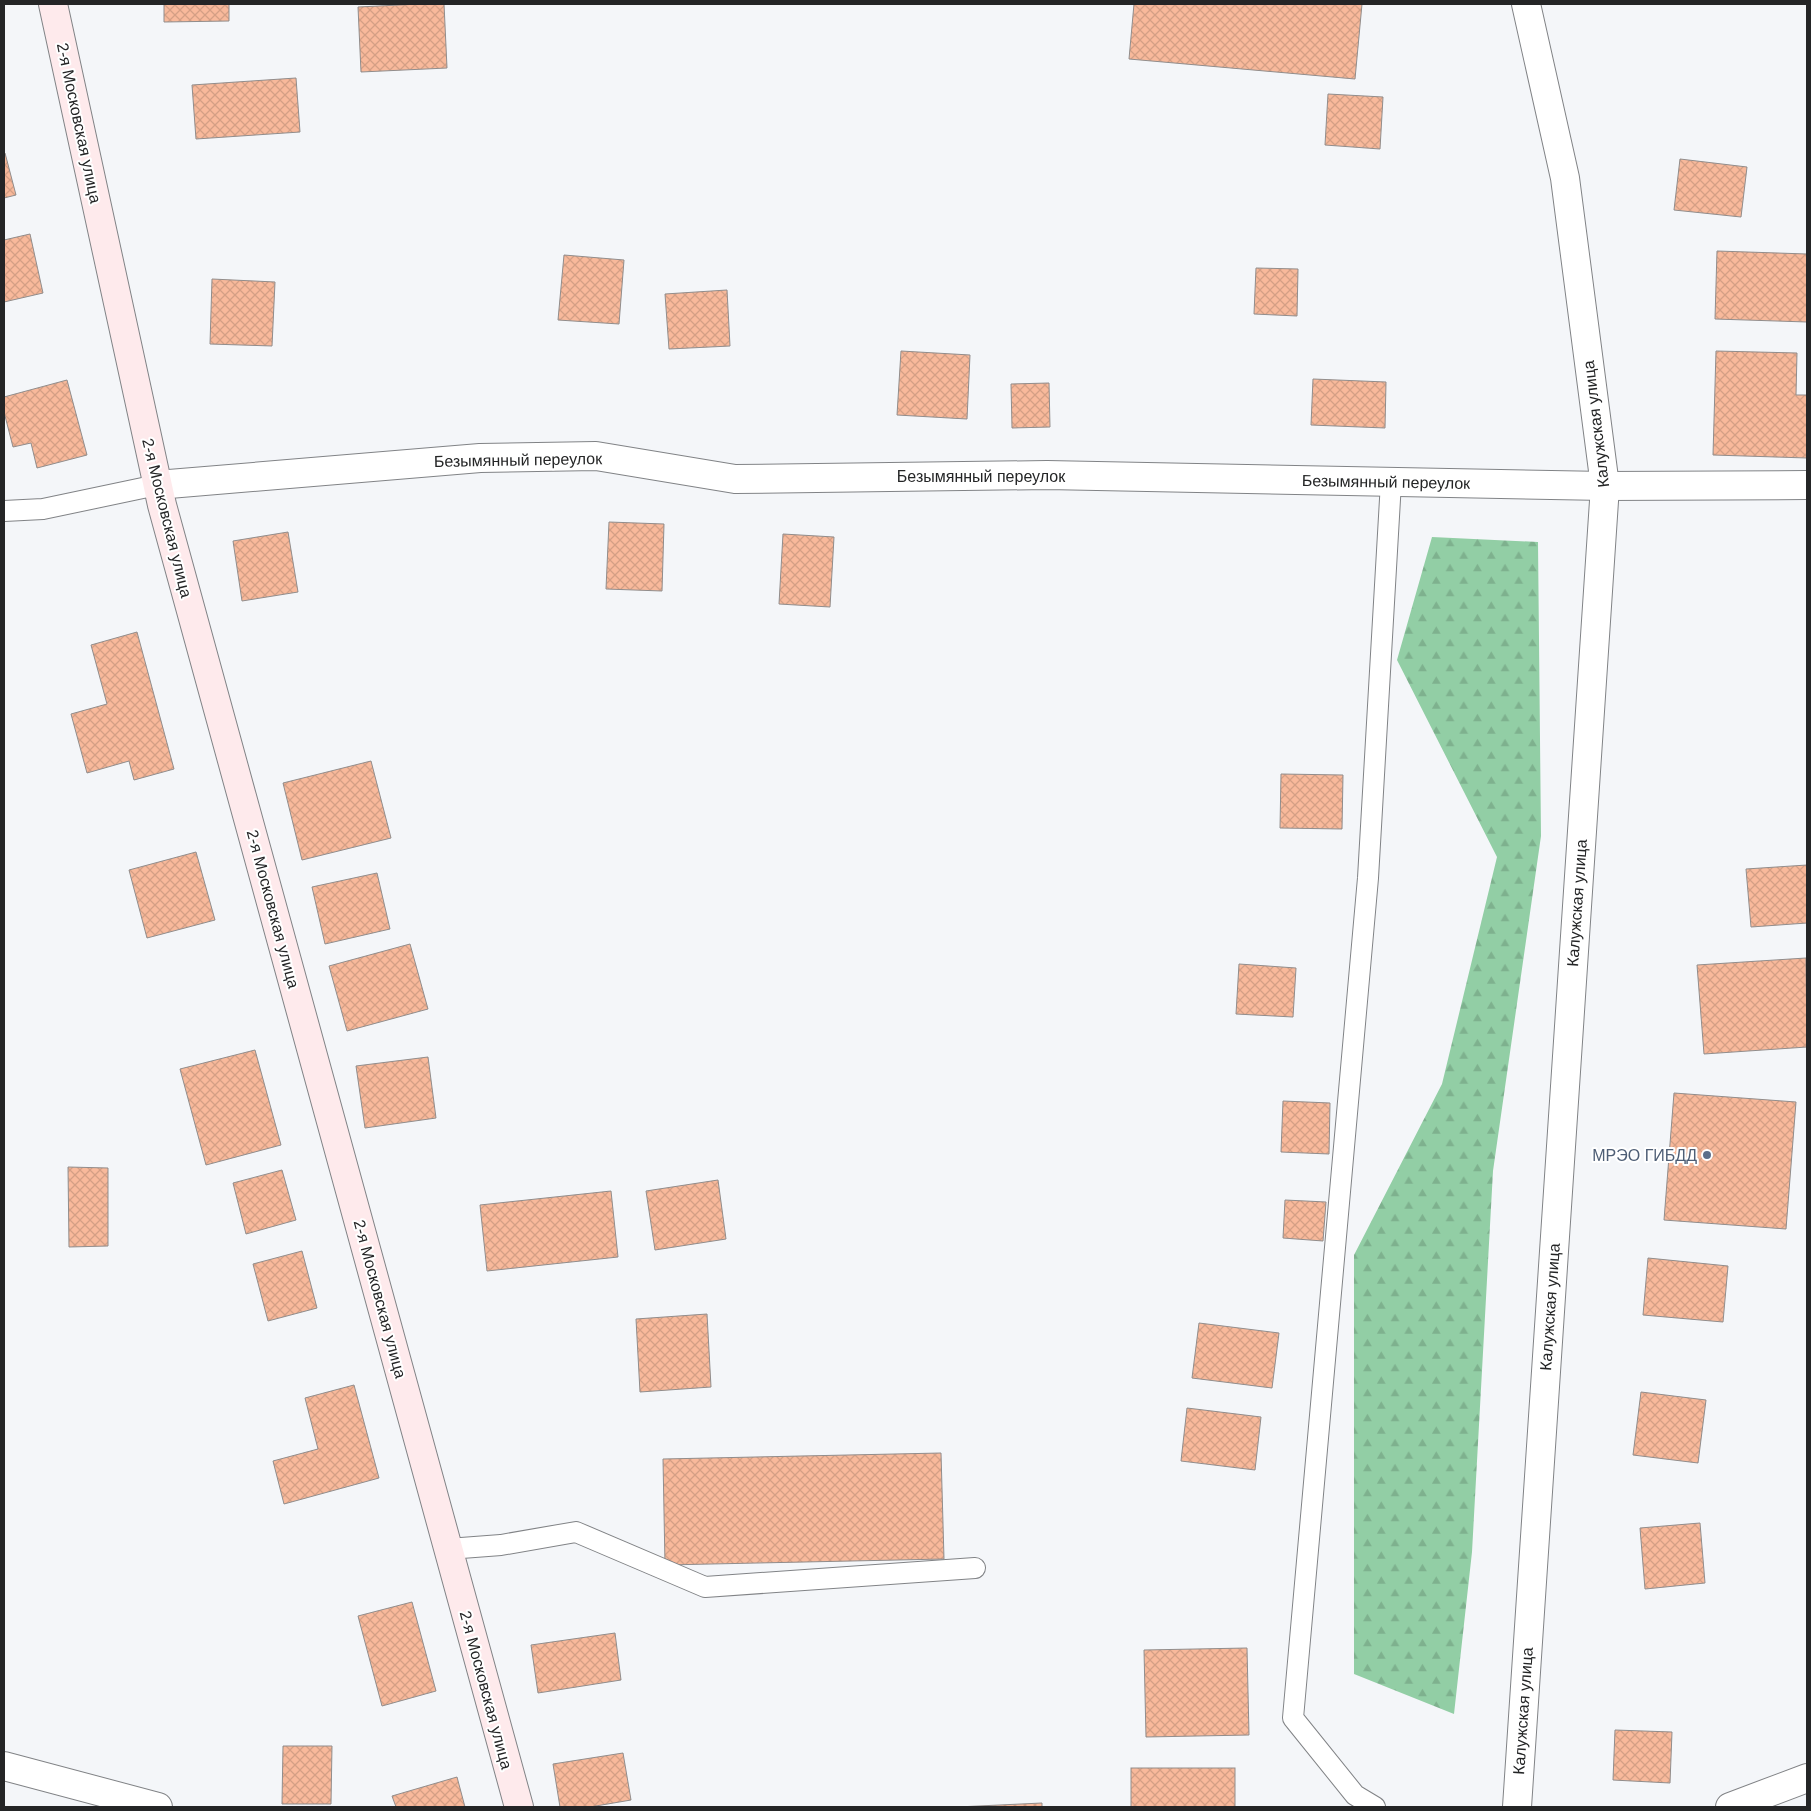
<svg xmlns="http://www.w3.org/2000/svg" width="1811" height="1811" viewBox="0 0 1811 1811" font-family="Arial,sans-serif">
  <style>
    .forest { fill: url(#forest-firs) }
    .building { fill: url(#building-cross-hatch); stroke: #918d8c }
    .lines { fill: none; stroke-linecap: round; stroke-linejoin: round }
    .lane-casing { stroke: #818386; stroke-width: 22 }
    .street-casing { stroke: #818386; stroke-width: 30 }
    .secondary-casing { stroke: #818386; stroke-width: 30 }
    .lane { stroke: #fff; stroke-width: 20 }
    .street { stroke: #fff; stroke-width: 28 }
    .secondary { stroke: #feeaec; stroke-width: 28 }
    .service-dot { fill: #5c6f8a; stroke: #fff; stroke-width: 2 }
    .labels { text-anchor: middle; dominant-baseline: central; stroke-width: 4; stroke-linejoin: round; paint-order: stroke }
    .street-label { font-size: 16px; fill: #242526; stroke: #fff }
    .service-label { font-size: 16px; fill: #4e5e75; stroke: #fff; text-anchor: end }
  </style>
  <defs>
    <pattern id="forest-firs" width="22" height="20" patternUnits="userSpaceOnUse" patternTransform="scale(1.25)"><rect width="22" height="20" fill="#92cea5"/><path d="M5 1l3.5 6h-7zM16 11l3.5 6h-7z" fill="#7eb18e"/></pattern>
    <pattern id="building-cross-hatch" width="8" height="8" patternUnits="userSpaceOnUse" patternTransform="scale(1.25)"><rect width="8" height="8" fill="#f8b99b"/><path d="M0 0l8 8M0 8l8-8" fill="none" stroke="#d49f85"/></pattern>
  </defs>
  <rect width="100%" height="100%" fill="#f4f6f9"/>
  <path class="forest" d="M1432 537 1538 542 1541 836 1493 1171 1472 1552 1454 1714 1354 1674V1255L1442 1084 1497 857 1397 660Z"/>
  <g class="building">
    <path d="M164 4H229V21L164 22Z"/>
    <path d="M420 4H444L447 68 361 72 358 7Z"/>
    <path d="M1134 4H1362L1355 79 1129 59Z"/>
    <path d="M296 78 300 132 196 139 192 85Z"/>
    <path d="M1328 94 1383 97 1380 149 1325 145Z"/>
    <path d="M4 153H5L16 195 4 198Z"/>
    <path d="M1680 159 1747 167 1741 217 1674 210Z"/>
    <path d="M30 234 43 293 4 302V240Z"/>
    <path d="M1717 251 1807 254V322L1715 319Z"/>
    <path d="M564 255 624 260 619 324 558 320Z"/>
    <path d="M1256 268 1298 269 1297 316 1254 314Z"/>
    <path d="M212 279 275 282 272 346 210 344Z"/>
    <path d="M727 290 730 346 669 349 665 294Z"/>
    <path d="M901 351 970 355 967 419 897 415Z"/>
    <path d="M1716 351 1797 353 1796 395H1807V458L1713 455Z"/>
    <path d="M1313 379 1386 382 1385 428 1311 425Z"/>
    <path d="M67 380 87 455 37 468 31 443 13 447 4 412V397Z"/>
    <path d="M1049 383 1050 427 1012 428 1011 384Z"/>
    <path d="M609 522 664 524 662 591 606 589Z"/>
    <path d="M288 532 298 592 242 601 233 541Z"/>
    <path d="M783 534 834 537 830 607 779 604Z"/>
    <path d="M137 632 174 769 134 780 129 761 87 773 71 714 107 704 91 645Z"/>
    <path d="M371 761 391 838 302 860 283 783Z"/>
    <path d="M1281 774 1343 775 1342 829 1280 828Z"/>
    <path d="M196 852 215 920 147 938 129 870Z"/>
    <path d="M1807 865V923L1751 927 1746 869Z"/>
    <path d="M377 873 390 929 325 944 312 887Z"/>
    <path d="M410 944 428 1009 347 1031 329 966Z"/>
    <path d="M1806 958 1807 1047 1704 1054 1697 965Z"/>
    <path d="M1239 964 1296 968 1293 1017 1236 1014Z"/>
    <path d="M255 1050 281 1145 206 1165 180 1069Z"/>
    <path d="M428 1057 436 1118 365 1128 356 1066Z"/>
    <path d="M1674 1093 1796 1102 1786 1229 1664 1220Z"/>
    <path d="M1283 1101 1330 1103 1329 1154 1281 1152Z"/>
    <path d="M68 1167 108 1168V1246L69 1247Z"/>
    <path d="M282 1170 296 1220 246 1234 233 1183Z"/>
    <path d="M718 1180 726 1239 655 1250 646 1191Z"/>
    <path d="M611 1191 618 1257 487 1271 480 1205Z"/>
    <path d="M1285 1200 1326 1202 1323 1241 1283 1238Z"/>
    <path d="M302 1251 317 1308 268 1321 253 1264Z"/>
    <path d="M1648 1258 1728 1266 1723 1322 1643 1315Z"/>
    <path d="M707 1314 711 1387 640 1392 636 1319Z"/>
    <path d="M1199 1323 1279 1333 1272 1388 1192 1378Z"/>
    <path d="M354 1385 379 1478 284 1504 273 1461 318 1449 305 1398Z"/>
    <path d="M1641 1392 1706 1400 1698 1463 1633 1455Z"/>
    <path d="M1187 1408 1261 1417 1255 1470 1181 1461Z"/>
    <path d="M941 1453 944 1559 665 1565 663 1459Z"/>
    <path d="M1700 1523 1705 1583 1645 1589 1640 1528Z"/>
    <path d="M412 1602 436 1691 382 1706 358 1616Z"/>
    <path d="M615 1633 621 1680 538 1693 531 1645Z"/>
    <path d="M1247 1648 1249 1735 1146 1737 1144 1650Z"/>
    <path d="M1615 1730 1672 1732 1670 1783 1613 1780Z"/>
    <path d="M283 1746H332L331 1804H282Z"/>
    <path d="M623 1753 631 1800 590 1807H560L553 1764Z"/>
    <rect x="1131" y="1768" width="104" height="39"/>
    <path d="M457 1777 465 1807H396L392 1796Z"/>
    <path d="M1042 1803V1807H957Z"/>
  </g>
  <g class="lines">
    <g class="lane-casing">
      <g id="lane">
        <path d="M4 511 43 509 157 485"/>
        <path d="M448 1549 501 1545 576 1532 705 1587 975 1568"/>
        <path d="M1375 1807 1355 1795 1293 1718 1368 878 1391 482"/>
      </g>
    </g>
    <g class="street-casing">
      <g id="street">
        <path d="M157 485 480 458 596 456 735 479 1047 475 1605 486 1807 485"/>
        <path d="M4 1766 158 1807"/>
        <path d="M1517 1807 1605 486 1565 178 1526 4"/>
        <path d="M1730 1807 1807 1778"/>
      </g>
    </g>
    <g class="secondary-casing">
      <path id="secondary" d="M53 4 162 505 519 1807"/>
    </g>
    <use href="#lane" class="lane"/>
    <use href="#street" class="street"/>
    <use href="#secondary" class="secondary"/>
  </g>
  <circle class="service-dot" cx="1707" cy="1155" r="5"/>
  <g class="labels">
    <g class="street-label">
      <text transform="translate(79 123) rotate(78)">2-я Московская улица</text>
      <text transform="translate(1596 424) rotate(-97)">Калужская улица</text>
      <text transform="translate(518 460) rotate(-1)">Безымянный переулок</text>
      <text x="981" y="476">Безымянный переулок</text>
      <text transform="translate(1386 482) rotate(1)">Безымянный переулок</text>
      <text transform="translate(167 518) rotate(76)">2-я Московская улица</text>
      <text transform="translate(1577 903) rotate(-86)">Калужская улица</text>
      <text transform="translate(273 909) rotate(75)">2-я Московская улица</text>
      <text transform="translate(380 1299) rotate(75)">2-я Московская улица</text>
      <text transform="translate(1550 1307) rotate(-86)">Калужская улица</text>
      <text transform="translate(486 1690) rotate(75)">2-я Московская улица</text>
      <text transform="translate(1523 1711) rotate(-86)">Калужская улица</text>
    </g>
    <g class="service-label">
      <text x="1697" y="1155">МРЭО ГИБДД</text>
    </g>
  </g>
  <rect width="1811" height="1811" fill="none" stroke="#242526" stroke-width="10"/>
</svg>
